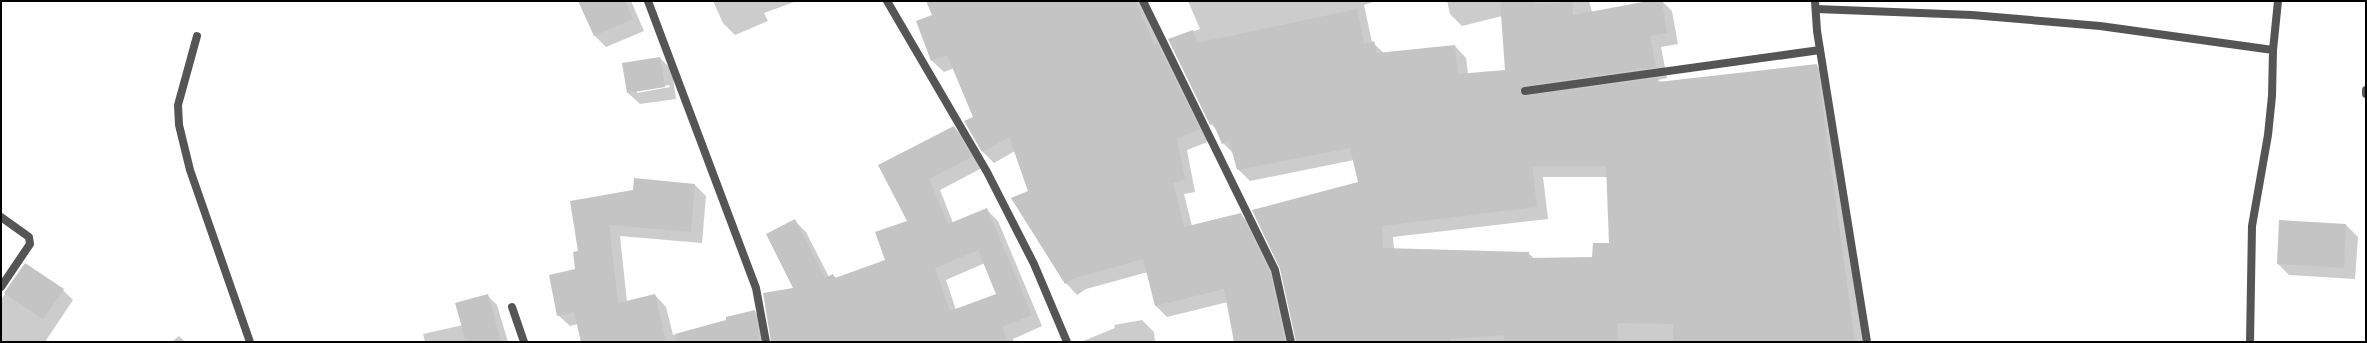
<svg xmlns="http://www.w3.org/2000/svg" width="2367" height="343" viewBox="0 0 2367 343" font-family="'Roboto Condensed',sans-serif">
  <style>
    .shadow { fill: #0003; fill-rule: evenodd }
    .building { fill: #c4c4c4; fill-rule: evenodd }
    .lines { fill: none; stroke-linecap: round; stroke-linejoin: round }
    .lane { stroke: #555; stroke-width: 8 }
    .street { stroke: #555; stroke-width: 8 }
  </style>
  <rect width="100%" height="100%" fill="#fff"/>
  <g class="shadow">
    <path d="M584 1H631L644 31 606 47 594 35Z"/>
    <path d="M713 1H797L764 13 768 21 735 35 723 23Z"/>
    <path d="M927 1H1153L1142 4 1210 141 1187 150 1195 192 1184 194 1192 226 1240 214 1252 225 1281 284 1294 342H1235L1228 302 1167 317 1156 306 1148 272 1086 289 1077 295 1066 283 1015 151 994 163 982 151 974 117 954 68 944 72 932 61 933 16Z"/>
    <path d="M1188 1H1376L1364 5 1372 42 1384 53 1455 46 1466 58 1468 74 1506 71 1502 16 1462 26 1450 14 1447 1H1589L1592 12 1662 1 1672 11 1678 44 1661 47 1667 78 1658 80 1661 82 1816 65 1828 77 1864 342H1297L1359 183 1354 160 1250 181 1238 169 1234 154 1223 143 1218 131 1211 124 1169 40 1200 29ZM1543 177H1608L1610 244 1593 258 1535 259 1528 253 1394 249 1393 237 1548 219Z"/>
    <path d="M660 58 672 70 676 99 640 104 628 93ZM669 85 670 87 637 93V91Z"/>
    <path d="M954 127 965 139 982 168 940 190 953 223 986 209 998 221 1042 326 1013 339 1014 342H772L795 289 794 220 806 232 829 277 833 275 836 278 886 261 908 221ZM985 263 997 295 956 310 946 280Z"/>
    <path d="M695 185 706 196 702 243 620 236 627 302 655 295 666 307 673 335 728 321 754 311 765 323 769 342H582L578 324 570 326 558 315 576 270 580 252 571 202Z"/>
    <path d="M2280 221 2346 225 2358 237 2355 279 2289 275 2278 264Z"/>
    <path d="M25 264 63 290 73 300 45 342H1V300Z"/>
    <path d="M487 295 497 305 508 342H425L423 334 463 325Z"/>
    <path d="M1142 320 1154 332 1155 342H1081L1115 328 1114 325Z"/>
    <path d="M179 336 185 342H172Z"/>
  </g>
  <g class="building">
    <path d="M578 1H625L633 19 594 36Z"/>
    <path d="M926 1H1136L1154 44 1157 43 1200 129 1177 139 1185 180 1173 183 1184 227 1241 213 1270 272 1285 342H1234L1224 289 1155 306 1143 259 1075 278 1065 284 1011 198 1028 191 1009 137 982 152 964 121 973 117 947 55 931 61 916 21 932 15Z"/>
    <path d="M1500 1H1534L1535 4 1572 2 1573 15 1648 1H1662L1667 33 1650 36 1656 67 1524 86 1520 91 1523 96 1658 78V82L1817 64 1855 342H1673V324L1620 323 1617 324 1618 342H1505L1504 335 1450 339 1451 342H1296L1280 269 1252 210 1358 182 1350 148 1237 170 1229 140 1222 144 1213 123 1210 125 1168 39 1193 30 1197 43 1357 9 1364 44 1374 41 1377 53 1455 45 1458 74 1505 70ZM1532 166H1606L1609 243H1593L1592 257 1529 258V252L1383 248 1382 226 1537 207Z"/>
    <path d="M660 57 665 87 627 93 622 63Z"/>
    <path d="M954 126 972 157 929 179 948 224 987 208 1032 315 1002 327 1008 342H771L763 293 793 288 766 234 795 219 825 278 833 274 835 278 885 260 875 232 907 221 878 165ZM978 250 996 294 950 311 935 268Z"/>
    <path d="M634 178 695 184 691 232 609 225 618 303 655 294 666 342H581L574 312 557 316 549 275 575 269 573 252 578 251 570 201 633 190Z"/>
    <path d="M2279 220 2346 224 2344 268 2277 264Z"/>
    <path d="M25 263 64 289 43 319 4 293Z"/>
    <path d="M488 294 501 342H466L455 303Z"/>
    <path d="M755 310 760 342H676L675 334 726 320V317Z"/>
  </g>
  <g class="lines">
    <path class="lane" d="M648 1 756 288 766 342"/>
    <g class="street">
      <path d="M887 1 987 172 1034 264 1067 342"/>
      <path d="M1143 1 1275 270 1291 342"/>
      <path d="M1815 1 1817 31 1867 342"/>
      <path d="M1816 9 1972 15 2100 26 2273 50 2272 96 2268 135 2252 226 2250 342"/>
      <path d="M197 36 178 105 179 125 190 170 250 342"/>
      <path d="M2273 50 2278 1"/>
      <path d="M2366 90V94"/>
      <path d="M1525 91 1820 50"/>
      <path d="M1 217 29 237 30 244 1 287"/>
      <path d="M512 307 524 342"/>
    </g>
  </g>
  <rect width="2367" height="343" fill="none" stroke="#000000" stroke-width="4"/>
</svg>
